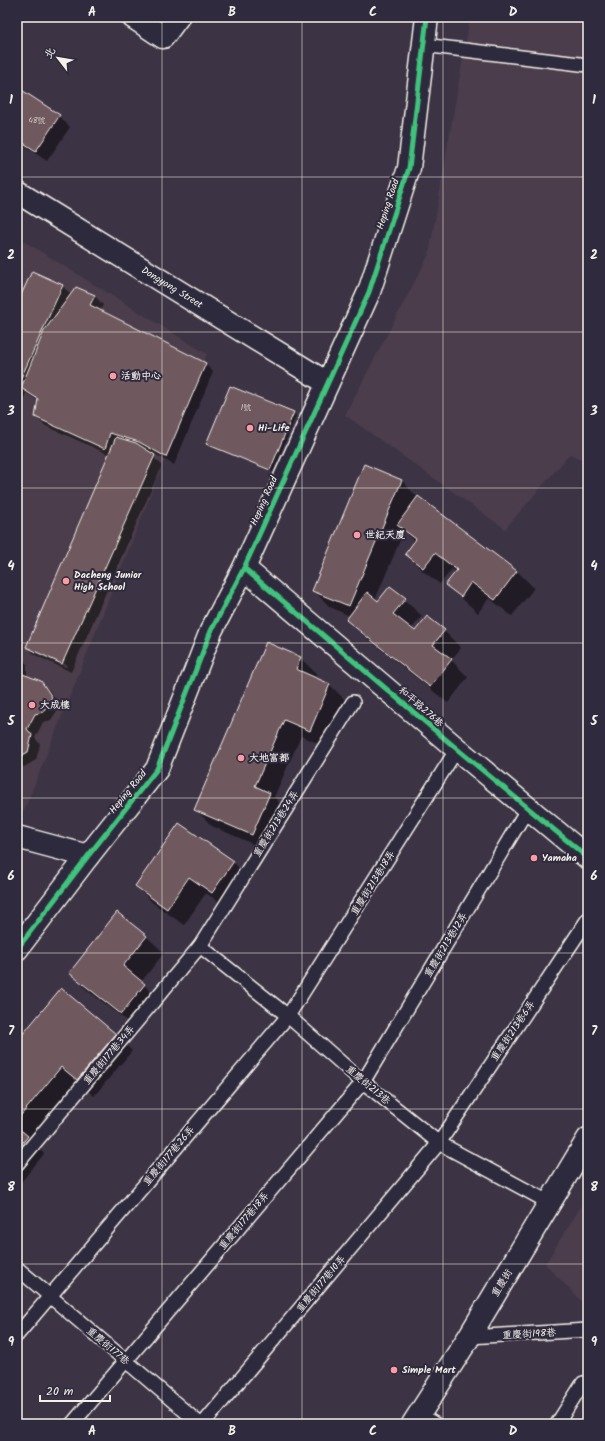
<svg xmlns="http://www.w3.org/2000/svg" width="605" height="1441" viewBox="0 0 605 1441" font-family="Kalam,'LXGW WenKai TC',sans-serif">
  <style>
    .built { fill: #4b3e4c }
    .shadow { fill: #0007; fill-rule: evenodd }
    .building { fill: #6f595e; stroke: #f4f1e8 }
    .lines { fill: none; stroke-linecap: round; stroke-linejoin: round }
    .lane-casing { stroke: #f4f1e8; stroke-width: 16 }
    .street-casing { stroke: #f4f1e8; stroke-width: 25 }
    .secondary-casing { stroke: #f4f1e8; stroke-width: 25 }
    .lane { stroke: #2f2a3d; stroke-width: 13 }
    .street { stroke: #2f2a3d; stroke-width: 22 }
    .secondary { stroke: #2f2a3d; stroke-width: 22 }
    .cycleway-casing { stroke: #2f2a3d; stroke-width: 8 }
    .cycleway { stroke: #40c37c; stroke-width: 5 }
    .grid { fill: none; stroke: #f4f1e8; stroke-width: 1; stroke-opacity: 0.55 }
    .poi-dot { fill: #ff9aa2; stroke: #2f2a3d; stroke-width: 1.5 }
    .labels { text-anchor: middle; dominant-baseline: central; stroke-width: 4; stroke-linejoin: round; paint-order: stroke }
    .number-label { font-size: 8px; fill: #d3cbc6 }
    .street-label { font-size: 10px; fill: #f4f1e8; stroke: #2f2a3d }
    .poi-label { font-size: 10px; font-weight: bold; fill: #f4f1e8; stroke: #2f2a3d; text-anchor: start }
    .neatline { fill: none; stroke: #f4f1e8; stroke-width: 1.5 }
    .grid-label { font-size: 13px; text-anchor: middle; font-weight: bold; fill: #f4f1e8 }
  </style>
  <rect width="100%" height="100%" fill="#3c3344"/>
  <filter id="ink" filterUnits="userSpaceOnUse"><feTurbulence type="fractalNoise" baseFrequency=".025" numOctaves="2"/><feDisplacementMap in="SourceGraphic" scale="8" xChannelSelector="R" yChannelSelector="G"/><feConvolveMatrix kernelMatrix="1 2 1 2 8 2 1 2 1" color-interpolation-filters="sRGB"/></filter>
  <g filter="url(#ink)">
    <g class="built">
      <path d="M470 17H588V463L570 454 505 529 345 415 429 254Z"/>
      <path d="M17 237 207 354 24 811 17 809Z"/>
      <path d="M588 1195V1304L586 1306 545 1264Z"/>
    </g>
    <g class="shadow">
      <path d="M17 89 59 116 70 127 47 161 17 141Z"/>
      <path d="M62 286 72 295 76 288 95 296 103 305 100 311 205 364 213 372 174 465 144 448V449L162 465 71 672 35 655 27 647 110 455 44 425 36 416 38 401 26 393 17 414V306ZM35 651 67 665 66 667 35 653Z"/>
      <path d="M293 413 296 416 273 472 208 444Z"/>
      <path d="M401 480 418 498 517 571 534 588 512 616 489 598 478 613 447 585 456 572 452 569 440 584 423 571 406 554 415 542 404 531 375 600 378 602 390 587 422 616 411 629 415 633 444 631 461 648 451 660 468 677 448 703 364 636 347 620 350 616 330 607 313 590Z"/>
      <path d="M17 655 27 664V677L41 682 50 691 60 706 51 720 43 722 35 738 40 744 36 760 24 767 17 763Z"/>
      <path d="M300 658 317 674 315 678 329 684 346 701 327 747 301 736 274 797 287 810 269 851 212 826 195 809Z"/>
      <path d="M180 824 233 862 250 879 229 909 206 893 184 925 153 903 136 886Z"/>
      <path d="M117 913 147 937 164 953 141 982 162 1002 139 1030 87 990 70 973Z"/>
      <path d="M115 1034 132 1051 94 1096 78 1083 31 1140 44 1154 17 1187V1043Z"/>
    </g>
    <g class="building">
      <path d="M17 87 60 115 36 151 17 139Z"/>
      <path d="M32 271 63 285 17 387V304Z"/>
      <path d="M76 287 95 295 90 305 206 363 166 457 139 442 110 433 105 449 35 417 38 399 21 388 44 331Z"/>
      <path d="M230 386 294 412 270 470 206 444Z"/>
      <path d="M116 437 136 443 155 455 62 664 26 647Z"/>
      <path d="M364 464 402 480 349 606 312 591Z"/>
      <path d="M418 496 517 571 495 600 471 582 461 597 445 585 457 570 435 553 423 568 405 554 416 539 397 525Z"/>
      <path d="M390 586 406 598 393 614 415 631 427 616 445 630 433 645 452 659 430 687 346 620 367 592 378 601Z"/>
      <path d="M266 642 301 657 296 669 330 684 310 731 284 720 255 786 270 793 252 835 194 810Z"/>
      <path d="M17 654 19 655 20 673 41 681 52 697 43 712 35 714 27 729 32 735 28 752 17 758Z"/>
      <path d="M179 823 234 861 212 893 189 877 167 909 135 886Z"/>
      <path d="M117 912 147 936 123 966 145 984 121 1014 69 973Z"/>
      <path d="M61 988 116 1034 77 1080 61 1067 17 1120V1041Z"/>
      <path d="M17 1127 28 1136 17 1150Z"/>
    </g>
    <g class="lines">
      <g class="lane-casing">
        <g id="lane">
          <path d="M423 45 588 65"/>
          <path d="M200 946 288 1016 363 1082 439 1143 550 1203"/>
          <path d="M17 1164 200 946 353 702"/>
          <path d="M17 1268 200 1424"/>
          <path d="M17 1335 288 1016 457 749"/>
          <path d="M469 1337 588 1330"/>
          <path d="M420 1415 435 1424"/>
          <path d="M72 1424 363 1082 528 808"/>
          <path d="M203 1424 439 1143 588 919"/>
          <path d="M557 1424 583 1383"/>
        </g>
      </g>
      <g class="street-casing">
        <g id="street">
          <path d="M133 17 163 37 178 17"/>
          <path d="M17 837 88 856"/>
          <path d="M413 1424 469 1337 588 1139"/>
        </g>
      </g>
      <g class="secondary-casing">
        <g id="secondary">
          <path id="s1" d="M17 192 327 383"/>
          <path d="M244 568 457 749 588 858"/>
          <path d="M17 949 88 856 157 769 211 631 244 568 369 292 409 168 427 17"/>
        </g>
      </g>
      <use href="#lane" class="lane"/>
      <use href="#street" class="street"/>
      <use href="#secondary" class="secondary"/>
      <g class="cycleway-casing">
        <g id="cycleway">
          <path d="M244 568 457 749 588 858"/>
          <path d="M17 949 88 856 157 769 211 631 244 568 369 292 409 168 427 17"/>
        </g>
      </g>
      <use href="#cycleway" class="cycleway"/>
    </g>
  </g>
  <path class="grid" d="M162 17V1424M302 17V1424M443 17V1424M17 177H588M17 332H588M17 488H588M17 643H588M17 798H588M17 953H588M17 1109H588M17 1264H588"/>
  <g class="poi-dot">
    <circle cx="113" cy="376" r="4"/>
    <circle cx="250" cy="428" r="4"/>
    <circle cx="357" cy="535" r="4"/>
    <circle cx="66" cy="581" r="4"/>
    <circle cx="32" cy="705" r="4"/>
    <circle cx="241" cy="758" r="4"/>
    <circle cx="534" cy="858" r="4"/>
    <circle cx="394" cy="1370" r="4"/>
  </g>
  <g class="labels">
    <g class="number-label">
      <text x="37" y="120">48號</text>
      <text x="246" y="407">1號</text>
    </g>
    <g class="street-label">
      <text transform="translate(388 204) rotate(-72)">Heping Road</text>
      <text stroke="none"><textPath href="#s1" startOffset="182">Dongyong Street</textPath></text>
      <text transform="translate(264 501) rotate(-66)">Heping Road</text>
      <text transform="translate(421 707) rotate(41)">和平路276巷</text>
      <text transform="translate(128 792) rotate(-51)">Heping Road</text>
      <text transform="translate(276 824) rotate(-58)">重慶街213巷24弄</text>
      <text transform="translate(373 883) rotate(-58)">重慶街213巷18弄</text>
      <text transform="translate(446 945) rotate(-59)">重慶街213巷12弄</text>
      <text transform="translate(513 1031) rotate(-56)">重慶街213巷6弄</text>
      <text transform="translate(109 1055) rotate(-50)">重慶街177巷34弄</text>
      <text transform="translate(368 1085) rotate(40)">重慶街213巷</text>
      <text transform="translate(169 1156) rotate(-50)">重慶街177巷26弄</text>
      <text transform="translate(244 1221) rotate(-50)">重慶街177巷18弄</text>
      <text transform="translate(502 1283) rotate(-59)">重慶街</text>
      <text transform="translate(321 1284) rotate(-50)">重慶街177巷10弄</text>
      <text transform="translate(529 1334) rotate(-3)">重慶街198巷</text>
      <text transform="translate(108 1346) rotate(40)">重慶街177巷</text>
    </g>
    <g class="poi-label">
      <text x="121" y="376">活動中心</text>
      <text x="258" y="428">Hi-Life</text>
      <text x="365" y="535">世紀天廈</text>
      <text x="74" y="575">Dacheng Junior<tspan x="74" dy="12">High School</tspan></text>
      <text x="40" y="705">大成樓</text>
      <text x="249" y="758">大地富都</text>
      <text x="542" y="858">Yamaha</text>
      <text x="402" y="1370">Simple Mart</text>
    </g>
  </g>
  <rect width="605" height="1441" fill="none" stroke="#2f2a3d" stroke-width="44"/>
  <g transform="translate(58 58) rotate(301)" stroke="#2f2a3d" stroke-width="3" paint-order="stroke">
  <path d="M0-3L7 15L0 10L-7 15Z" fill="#f4f1e8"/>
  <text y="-6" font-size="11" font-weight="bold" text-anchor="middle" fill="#f4f1e8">北</text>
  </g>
  <path d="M40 1395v6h70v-6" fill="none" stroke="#f4f1e8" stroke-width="2"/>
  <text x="46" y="1395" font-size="12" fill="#f4f1e8" stroke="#2f2a3d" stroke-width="3" paint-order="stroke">20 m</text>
  <rect x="22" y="22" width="561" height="1397" class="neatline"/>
  <g class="grid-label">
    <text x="92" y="16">A</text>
    <text x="232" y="16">B</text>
    <text x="373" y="16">C</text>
    <text x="513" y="16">D</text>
    <text x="11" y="104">1</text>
    <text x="594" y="104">1</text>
    <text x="11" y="259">2</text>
    <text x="594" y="259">2</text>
    <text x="11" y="415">3</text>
    <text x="594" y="415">3</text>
    <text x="11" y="570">4</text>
    <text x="594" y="570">4</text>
    <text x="11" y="725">5</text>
    <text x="594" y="725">5</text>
    <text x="11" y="880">6</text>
    <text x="594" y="880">6</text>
    <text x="11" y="1035">7</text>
    <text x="594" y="1035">7</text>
    <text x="11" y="1191">8</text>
    <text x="594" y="1191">8</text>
    <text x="11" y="1346">9</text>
    <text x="594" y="1346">9</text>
    <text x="92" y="1435">A</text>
    <text x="232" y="1435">B</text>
    <text x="373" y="1435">C</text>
    <text x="513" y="1435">D</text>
  </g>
</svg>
